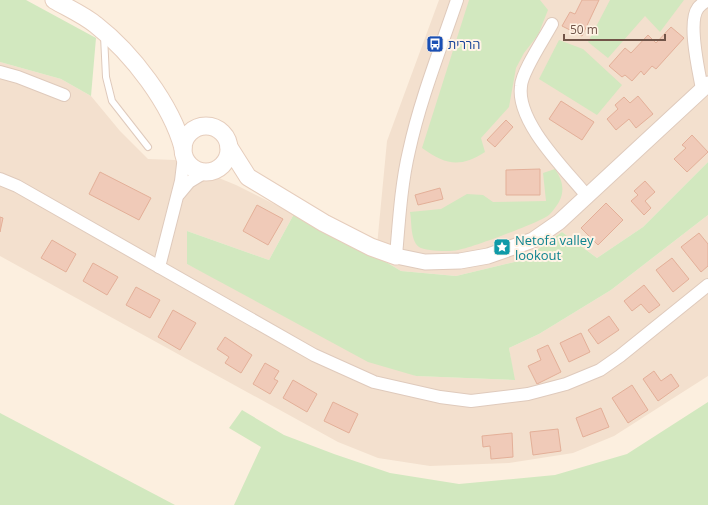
<svg xmlns="http://www.w3.org/2000/svg" width="708" height="505" viewBox="0 0 708 505" font-family="'Open Sans','Noto Sans Hebrew',sans-serif">
  <style>
    .residential { fill: #f3e0ce }
    .green { fill: #d2e8bf }
    .building { fill: #f0cab8; stroke: #e3af98 }
    .lines { fill: none; stroke-linecap: round; stroke-linejoin: round }
    .service-casing { stroke: #dfcabc; stroke-width: 8 }
    .minor-casing { stroke: #dfcabc; stroke-width: 14 }
    .tertiary-casing { stroke: #dfcabc; stroke-width: 17 }
    .secondary-casing { stroke: #e6cdbc; stroke-width: 19 }
    .service { stroke: #fff; stroke-width: 6 }
    .minor { stroke: #fff; stroke-width: 12 }
    .tertiary { stroke: #fff; stroke-width: 15 }
    .secondary { stroke: #fff; stroke-width: 17 }
    .labels { text-anchor: middle; dominant-baseline: central; stroke-width: 4; stroke-linejoin: round; paint-order: stroke }
    .transit-label { font-size: 13px; fill: #164399; stroke: #fff3e5; text-anchor: start }
    .culture-label { font-size: 13px; fill: #0d838f; stroke: #fff3e5; text-anchor: start }
  </style>
  <rect width="100%" height="100%" fill="#fcefdf"/>
  <g class="residential">
    <path d="M439 0H708V162L643 227 597 258 562 232 523 260 456 276 401 271 376 256 387 141Z"/>
    <path d="M0 62 61 79 91 96 120 131 148 159 175 160 236 185 294 214 269 260 187 231V264L416 376 514 380 509 348 539 334 611 290 708 215V376L614 436 573 453 509 463 430 466 378 458 338 442 0 256Z"/>
  </g>
  <g class="green">
    <path d="M0 0H26L96 38 91 96 61 79 0 62Z"/>
    <path d="M469 0H540L548 10 538 35 524 53 516 68 509 107 481 138 485 152C460 168 446 165 422 148Z"/>
    <path d="M610 0H684L660 32 645 16 608 58 588 42Z"/>
    <path d="M559 40 583 49 622 85 597 115 539 79Z"/>
    <path d="M708 162V215L611 290 539 334 509 348 515 380 416 376 368 362 187 264V231L269 260 294 214 376 256 401 271 456 276 523 260 562 232 597 258 643 227Z"/>
    <path d="M555 169C567 187 564 199 549 215 543 221 469 249 458 250 450 252 425 251 419 247 410 240 412 222 410 212L441 209 467 194 483 195 493 202 546 201 543 173Z"/>
    <path d="M708 402V505H234L261 447 229 428 242 410 284 435 334 454 390 473 459 484 555 475 627 454Z"/>
    <path d="M0 413 175 505H0Z"/>
  </g>
  <g class="building">
    <path d="M582 0H599L582 36 562 26 570 12 575 14Z"/>
    <path d="M671 27 684 38 656 69 652 66 644 75 641 71 632 81 625 75 622 77 609 66 625 48 631 53 648 35 656 43Z"/>
    <path d="M638 96 653 114 636 128 629 119 616 130 607 119 618 109 615 105 624 97 630 103Z"/>
    <path d="M561 101 594 122 582 140 549 119Z"/>
    <path d="M506 120 513 127 495 147 487 140Z"/>
    <path d="M692 135 708 152 687 172 674 159 686 148 682 145Z"/>
    <path d="M540 169V195H506V170Z"/>
    <path d="M100 172 151 198 139 220 89 194Z"/>
    <path d="M645 181 655 192 645 201 651 208 644 215 631 201 638 195 634 191Z"/>
    <path d="M440 188 443 199 418 205 415 195Z"/>
    <path d="M606 203 623 220 598 245 581 228Z"/>
    <path d="M257 205 283 219 268 245 243 231Z"/>
    <path d="M0 217 3 218 0 232Z"/>
    <path d="M699 233 708 244V266L701 272 681 247Z"/>
    <path d="M52 240 76 254 66 272 41 258Z"/>
    <path d="M672 258 689 279 673 292 656 270Z"/>
    <path d="M93 263 118 277 107 295 83 281Z"/>
    <path d="M644 285 660 305 649 313 641 304 632 311 624 301Z"/>
    <path d="M136 287 160 300 150 318 126 305Z"/>
    <path d="M173 310 196 323 180 350 158 337Z"/>
    <path d="M609 316 619 330 598 344 588 330Z"/>
    <path d="M581 333 590 352 569 362 560 343Z"/>
    <path d="M225 337 252 355 241 373 225 363 229 357 217 349Z"/>
    <path d="M548 345 561 372 537 384 528 366 541 360 537 350Z"/>
    <path d="M265 363 279 371 274 379 278 381 270 394 253 384Z"/>
    <path d="M654 371 661 381 671 374 679 386 658 401 643 379Z"/>
    <path d="M293 380 317 394 307 412 283 398Z"/>
    <path d="M632 385 648 410 628 423 612 398Z"/>
    <path d="M333 402 358 414 349 433 324 421Z"/>
    <path d="M601 408 609 427 583 437 576 418Z"/>
    <path d="M558 429 561 451 533 455 530 432Z"/>
    <path d="M512 433 513 457 491 459 490 446 483 447 482 436Z"/>
  </g>
  <g class="lines">
    <g class="service-casing">
      <path id="service" d="M104 36 106 77 112 101 148 147"/>
    </g>
    <g class="minor-casing">
      <g id="minor">
        <path d="M552 24C544 39 522 71 521 86 516 122 565 169 587 196"/>
        <path d="M0 72 18 77 64 95"/>
        <path d="M702 89C699 72 687 22 698 8 700 5 705 2 707 0"/>
        <path d="M0 179 17 186 314 355 374 382 440 397 471 401 528 394 566 384 600 370 620 356 708 285"/>
        <path d="M179 194 189 182 207 171"/>
        <path d="M396 256C399 221 401 185 409 151 420 100 440 50 457 0"/>
        <path d="M159 267 181 181 184 156"/>
      </g>
    </g>
    <g class="tertiary-casing">
      <path id="tertiary" d="M396 256 425 262 460 261 488 256 533 240 559 222 708 84"/>
    </g>
    <g class="secondary-casing">
      <g id="secondary">
        <path d="M54 0C68 8 84 15 96 25 132 53 171 104 183 148"/>
        <circle cx="206" cy="149" r="23"/>
        <path d="M229 147 248 177 324 223 371 247 396 256"/>
      </g>
    </g>
    <use href="#service" class="service"/>
    <use href="#minor" class="minor"/>
    <use href="#tertiary" class="tertiary"/>
    <use href="#secondary" class="secondary"/>
  </g>
  <defs>
    <g id="bus-square" transform="scale(0.9)"><rect x="-9" y="-9" width="18" height="18" rx="4" fill="#1a4fb4" stroke="#fff3e5"/><path d="M-5-6H5V4H4V6H2V4H-2V6H-4V4H-5ZM-3.5-4V0h7V-4ZM-3.5 1.2v1.5H-2V1.2ZM2 1.2v1.5H3.5V1.2Z" fill="#fff"/></g>
    <g id="sight-square" transform="scale(0.9)"><rect x="-9" y="-9" width="18" height="18" rx="4" fill="#0f9aa8" stroke="#fff3e5"/><path d="M0-6L1.8-2.2L6-1.7L2.9 1.2L3.7 5.4L0 3.3L-3.7 5.4L-2.9 1.2L-6-1.7L-1.8-2.2Z" fill="#fff"/></g>
  </defs>
  <g fill-rule="evenodd">
    <use href="#bus-square" x="435" y="44"/>
    <use href="#sight-square" x="502" y="247"/>
  </g>
  <g class="labels">
    <g class="transit-label">
      <text x="448" y="44">הררית</text>
    </g>
    <g class="culture-label">
      <text x="515" y="240">Netofa valley<tspan x="515" dy="15">lookout</tspan></text>
    </g>
  </g>
  <path d="M564 34v6h101v-6" fill="none" stroke="#715448" stroke-width="2"/>
  <text x="570" y="34" font-size="12" fill="#715448" stroke="#fff3e5" stroke-width="3" paint-order="stroke">50 m</text>
</svg>
